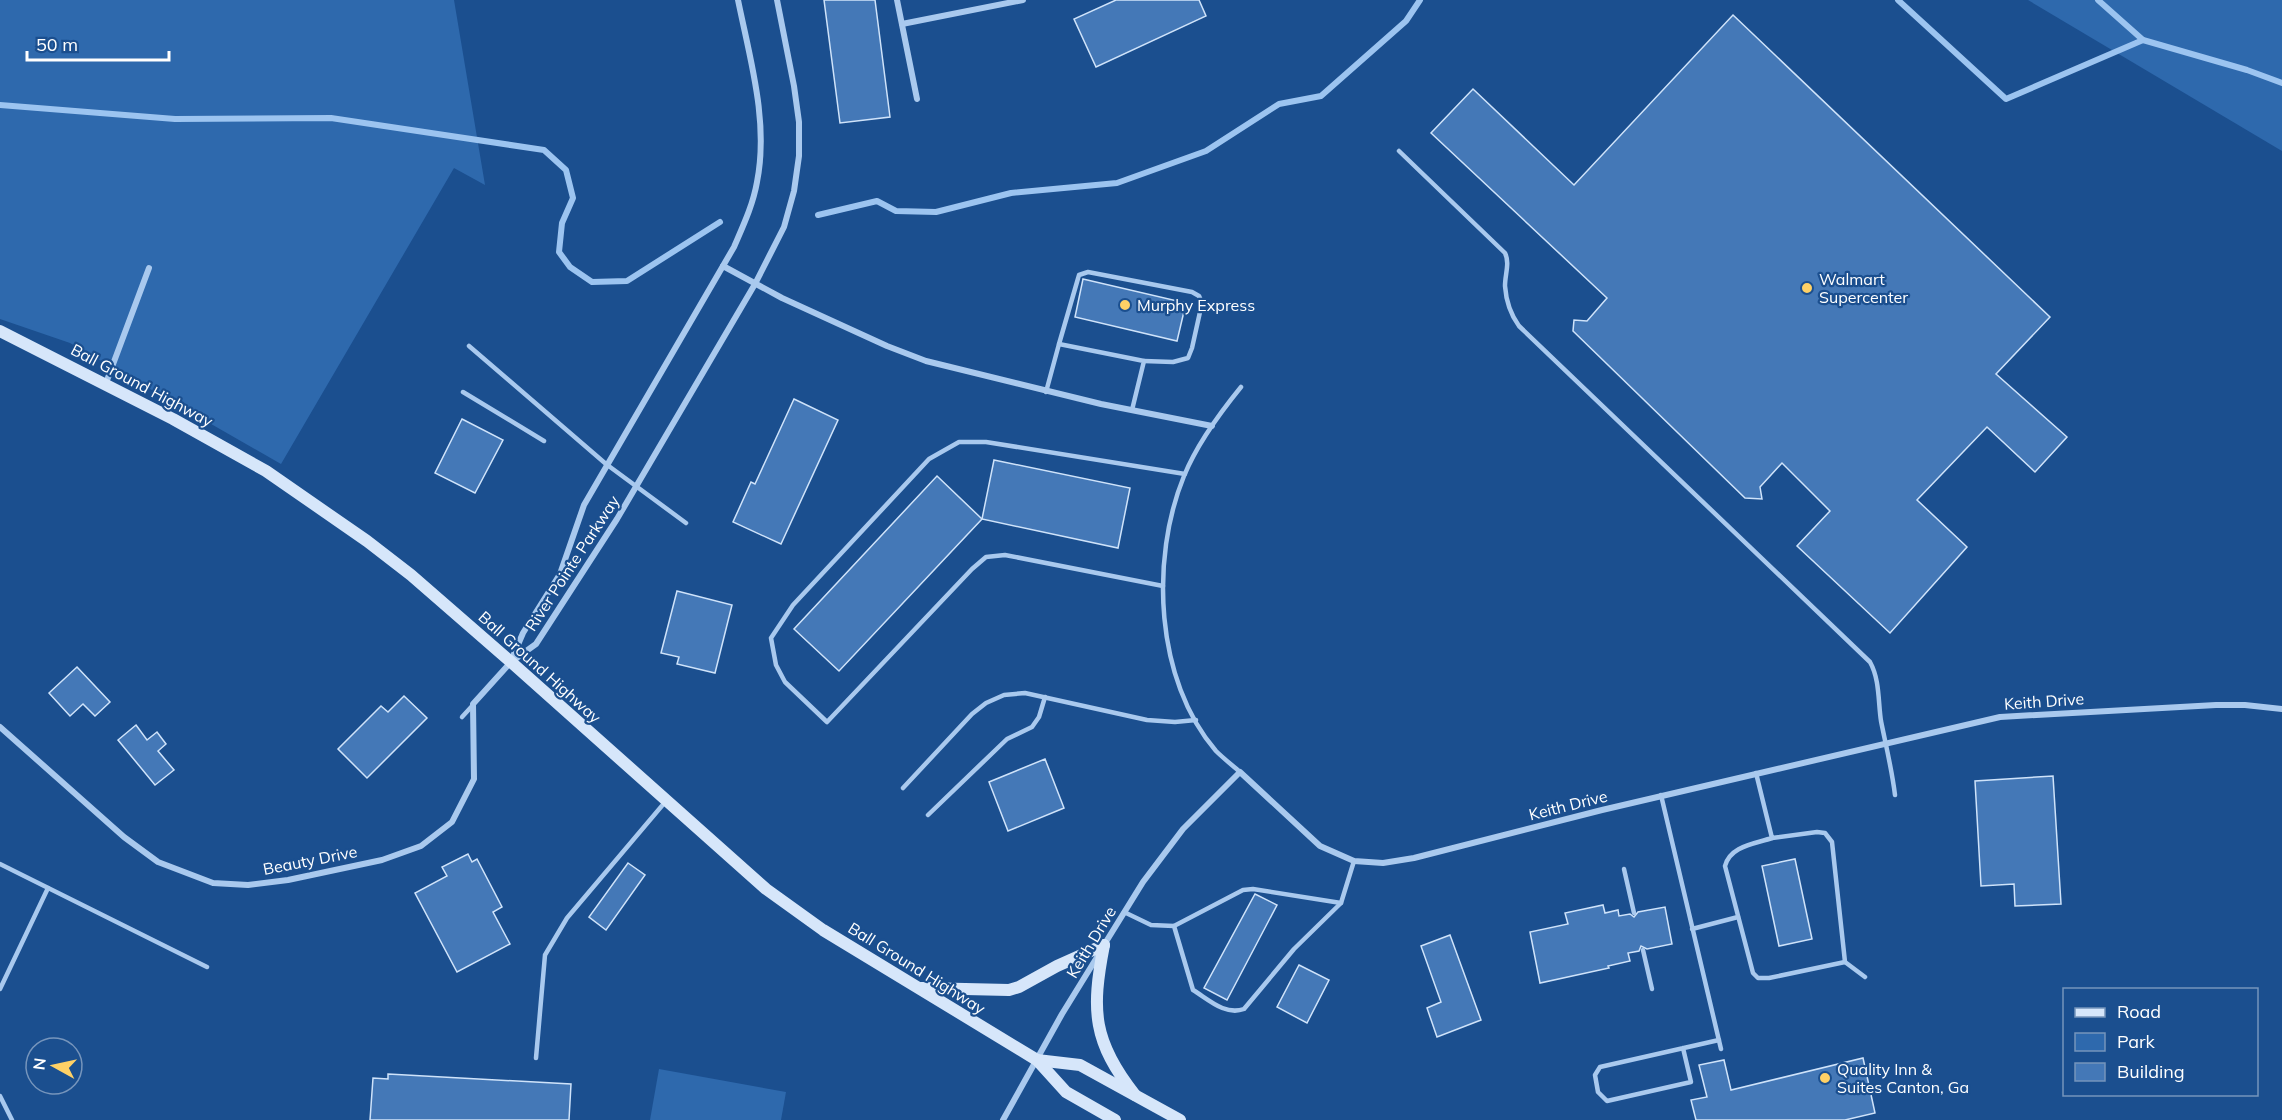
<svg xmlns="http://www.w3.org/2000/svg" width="2282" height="1120" viewBox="0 0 2282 1120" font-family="Mulish,sans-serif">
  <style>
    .green { fill: #2e69ad }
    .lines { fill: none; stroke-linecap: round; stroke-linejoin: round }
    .stream { stroke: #9cc4f0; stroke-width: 6 }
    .building { fill: #4478b7; stroke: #cfe3fa; stroke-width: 1.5 }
    .service { stroke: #a9c9ee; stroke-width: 4.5 }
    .minor { stroke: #a9c9ee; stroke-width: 6 }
    .secondary { stroke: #d6e6fa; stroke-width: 12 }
    .poi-dot { fill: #ffd166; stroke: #1b4f8f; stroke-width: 2 }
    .labels { text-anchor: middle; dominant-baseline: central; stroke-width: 4.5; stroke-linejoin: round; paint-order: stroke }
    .poi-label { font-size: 16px; fill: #fff; stroke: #1b4f8f; text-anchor: start }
    .street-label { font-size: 16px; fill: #fff; stroke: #1b4f8f }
  </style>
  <rect width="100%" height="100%" fill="#1b4f8f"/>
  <g class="green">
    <path d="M0 0H454L485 185 454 168 281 464 70 343 0 319Z"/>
    <path d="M2028 0H2282V151Z"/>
    <path d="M659 1069 786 1092 781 1120H650Z"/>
  </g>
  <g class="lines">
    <g class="stream">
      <path d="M1898 0 2006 99 2143 40"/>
      <path d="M2098 0 2143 40 2247 70 2282 83"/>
      <path d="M0 105 175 119 331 118 544 150 566 170 573 198 562 223 559 252 570 267 592 282 627 281 720 222"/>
      <path d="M818 215 877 201 896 211 936 212 1011 193 1117 183 1206 151 1279 104 1321 96 1406 21 1420 0"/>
    </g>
  </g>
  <g class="building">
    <path d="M824 0H875L890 117 840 123Z"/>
    <path d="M1116 0H1199L1206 16 1096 67 1074 19Z"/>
    <path d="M1733 15 2050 317 1996 374 2067 437 2035 472 1987 427 1917 500 1967 547 1890 633 1797 546 1830 511 1782 463 1760 487 1762 499 1745 498 1573 331 1574 320 1587 321 1607 298 1431 133 1473 89 1574 185Z"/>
    <path d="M1083 279 1186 303 1177 341 1075 317Z"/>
    <path d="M794 399 838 420 781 544 733 522 751 482 755 484Z"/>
    <path d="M462 419 503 440 475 493 435 473Z"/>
    <path d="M994 460 1130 488 1118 548 982 519Z"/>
    <path d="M937 476 982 519 839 671 794 629Z"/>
    <path d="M677 591 732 605 715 673 677 664 679 657 661 653Z"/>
    <path d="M77 667 110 702 95 716 83 704 70 716 49 693Z"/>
    <path d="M404 696 427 718 367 778 338 749 381 706 388 712Z"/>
    <path d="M136 725 147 740 157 732 166 744 158 751 174 770 155 785 118 740Z"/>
    <path d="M1045 759 1064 808 1008 831 989 782Z"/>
    <path d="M2053 776 2061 904 2015 906 2014 884 1981 886 1975 781Z"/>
    <path d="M468 854 472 862 477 859 502 907 493 912 510 944 457 972 415 893 447 876 442 867Z"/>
    <path d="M1795 859 1812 939 1779 946 1762 866Z"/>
    <path d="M628 863 645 875 606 930 589 917Z"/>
    <path d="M1255 894 1277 905 1227 1000 1204 988Z"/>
    <path d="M1603 905 1605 913 1618 910 1619 916 1630 914 1634 917 1638 912 1665 907 1672 944 1647 949 1641 946 1639 951 1628 953 1630 961 1608 966 1609 968 1540 983 1530 932 1568 924 1565 913Z"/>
    <path d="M1450 935 1481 1020 1437 1037 1427 1008 1441 1002 1421 946Z"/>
    <path d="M1299 965 1329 980 1307 1023 1277 1007Z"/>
    <path d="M1863 1058 1875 1113 1845 1120H1696L1691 1100 1707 1097 1699 1065 1724 1060 1731 1090Z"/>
    <path d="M388 1074 571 1084 569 1120H370L373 1078 388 1079Z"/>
  </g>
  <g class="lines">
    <g class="service">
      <path d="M1399 151 1505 253C1510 263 1505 274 1505 286 1506 300 1511 315 1519 326L1870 662C1880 680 1878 702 1881 721 1886 746 1892 770 1895 795"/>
      <path d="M1059 344 1077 282 1079 275 1088 272 1192 292 1199 296 1202 303 1192 348 1188 358 1173 362 1144 361"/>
      <path d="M469 346 606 464 686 523"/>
      <path d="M463 392 544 441"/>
      <path d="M1046 392 1059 344 1144 361 1132 410"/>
      <path d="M1163 586 1005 555 986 557 972 569 827 722 785 682 776 665 771 638 793 605 929 459 959 442H986L1185 474"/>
      <path d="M462 717 473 705"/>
      <path d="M1240 772C1232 765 1223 758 1216 751 1155 680 1150 559 1184 476 1197 444 1219 414 1241 387"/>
      <path d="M1756 773 1772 838 1817 832 1825 833 1832 842 1845 962 1865 977"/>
      <path d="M903 788 972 714 986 703 1004 695 1025 693 1147 720 1175 722 1196 720"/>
      <path d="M1661 795 1721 1049"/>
      <path d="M928 815 1007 739 1032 727 1039 717 1045 697"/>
      <path d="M1772 838C1754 844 1730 846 1725 866L1753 973 1758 978H1769L1845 962"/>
      <path d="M0 864 207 967"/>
      <path d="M1624 869 1634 913"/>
      <path d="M1124 912 1151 925 1174 926 1193 990C1208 999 1225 1016 1244 1009L1294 949 1341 903 1354 861"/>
      <path d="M1174 926 1243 890 1253 889 1341 903"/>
      <path d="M1692 929 1738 917"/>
      <path d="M1643 950 1652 989"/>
      <path d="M0 989 48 888"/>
      <path d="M1683 1048 1691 1082 1607 1101 1598 1092 1595 1075 1600 1067 1719 1040"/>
      <path d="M536 1058 545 955 567 918 666 801"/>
      <path d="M0 1096 12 1120"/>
    </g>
    <g class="minor">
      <path d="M897 0 917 99"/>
      <path d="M902 24 1023 0"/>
      <path d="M723 266 782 298 887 346 926 361 1101 404 1212 426"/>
      <path d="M106 383 149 268"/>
      <path d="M511 661 523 633 560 574 584 505 734 247C743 226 753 205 757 182 769 122 750 59 738 0"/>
      <path d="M0 727 124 837 158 862 213 883 248 885 288 880 382 860 421 846 452 822 474 779 473 704 511 662 536 644 617 519 755 284 784 227 794 191 799 156V122L794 86 777 0"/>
      <path d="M1104 945 1143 882 1183 829 1240 772 1320 846 1354 861 1383 863 1414 858 1602 810 2000 717 2216 705H2245L2282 709"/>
      <path d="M1003 1120 1062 1014 1099 954"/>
    </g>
    <g class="secondary">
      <path d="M0 331 173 419 266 471 367 541 411 575 511 662 766 889 823 930 1037 1060 1066 1092 1115 1120"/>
      <path d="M1104 945C1091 1011 1093 1042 1135 1095"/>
      <path d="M921 988 1009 990 1019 987 1057 966 1104 945"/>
      <path d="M1037 1060 1080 1065 1180 1120"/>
    </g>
  </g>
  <g class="poi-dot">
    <circle cx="1807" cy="288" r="6"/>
    <circle cx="1125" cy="305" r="6"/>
    <circle cx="1825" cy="1078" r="6"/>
  </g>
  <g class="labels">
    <g class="poi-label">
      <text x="1819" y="279">Walmart<tspan x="1819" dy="18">Supercenter</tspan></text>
      <text x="1137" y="305">Murphy Express</text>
      <text x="1837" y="1069">Quality Inn &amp;<tspan x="1837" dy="18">Suites Canton, Ga</tspan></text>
    </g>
    <g class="street-label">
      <text transform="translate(142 385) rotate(28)">Ball Ground Highway</text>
      <text transform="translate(572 563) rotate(-57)">River Pointe Parkway</text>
      <text transform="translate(540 667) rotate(42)">Ball Ground Highway</text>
      <text transform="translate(2044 701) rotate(-4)">Keith Drive</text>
      <text transform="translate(1568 805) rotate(-14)">Keith Drive</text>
      <text transform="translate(310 860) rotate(-11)">Beauty Drive</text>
      <text transform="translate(1091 942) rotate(-59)">Keith Drive</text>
      <text transform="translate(917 968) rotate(32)">Ball Ground Highway</text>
    </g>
  </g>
  <rect x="2063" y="988" width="195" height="108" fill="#1b4f8f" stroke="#7695bc" stroke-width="1.5"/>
  <rect x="2075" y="1008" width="30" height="9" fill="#d6e6fa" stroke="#7695bc" stroke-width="1.5"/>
  <text x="2117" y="1018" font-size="18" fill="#ffffff">Road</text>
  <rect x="2075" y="1033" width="30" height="18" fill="#2e69ad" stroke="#7695bc" stroke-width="1.5"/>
  <text x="2117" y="1048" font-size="18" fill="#ffffff">Park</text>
  <rect x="2075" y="1063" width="30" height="18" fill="#4478b7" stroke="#7695bc" stroke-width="1.5"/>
  <text x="2117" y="1078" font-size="18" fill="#ffffff">Building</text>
  <g transform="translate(54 1066) rotate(278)"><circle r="28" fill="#1b4f8f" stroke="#7695bc" stroke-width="1.5"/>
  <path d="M0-4.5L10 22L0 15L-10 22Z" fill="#ffd166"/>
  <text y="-9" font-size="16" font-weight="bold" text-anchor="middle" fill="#ffffff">N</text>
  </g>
  <path d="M27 51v9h142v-9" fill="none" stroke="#ffffff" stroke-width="3"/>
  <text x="36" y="51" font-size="18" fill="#ffffff" stroke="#1b4f8f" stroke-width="4.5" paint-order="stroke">50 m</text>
</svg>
